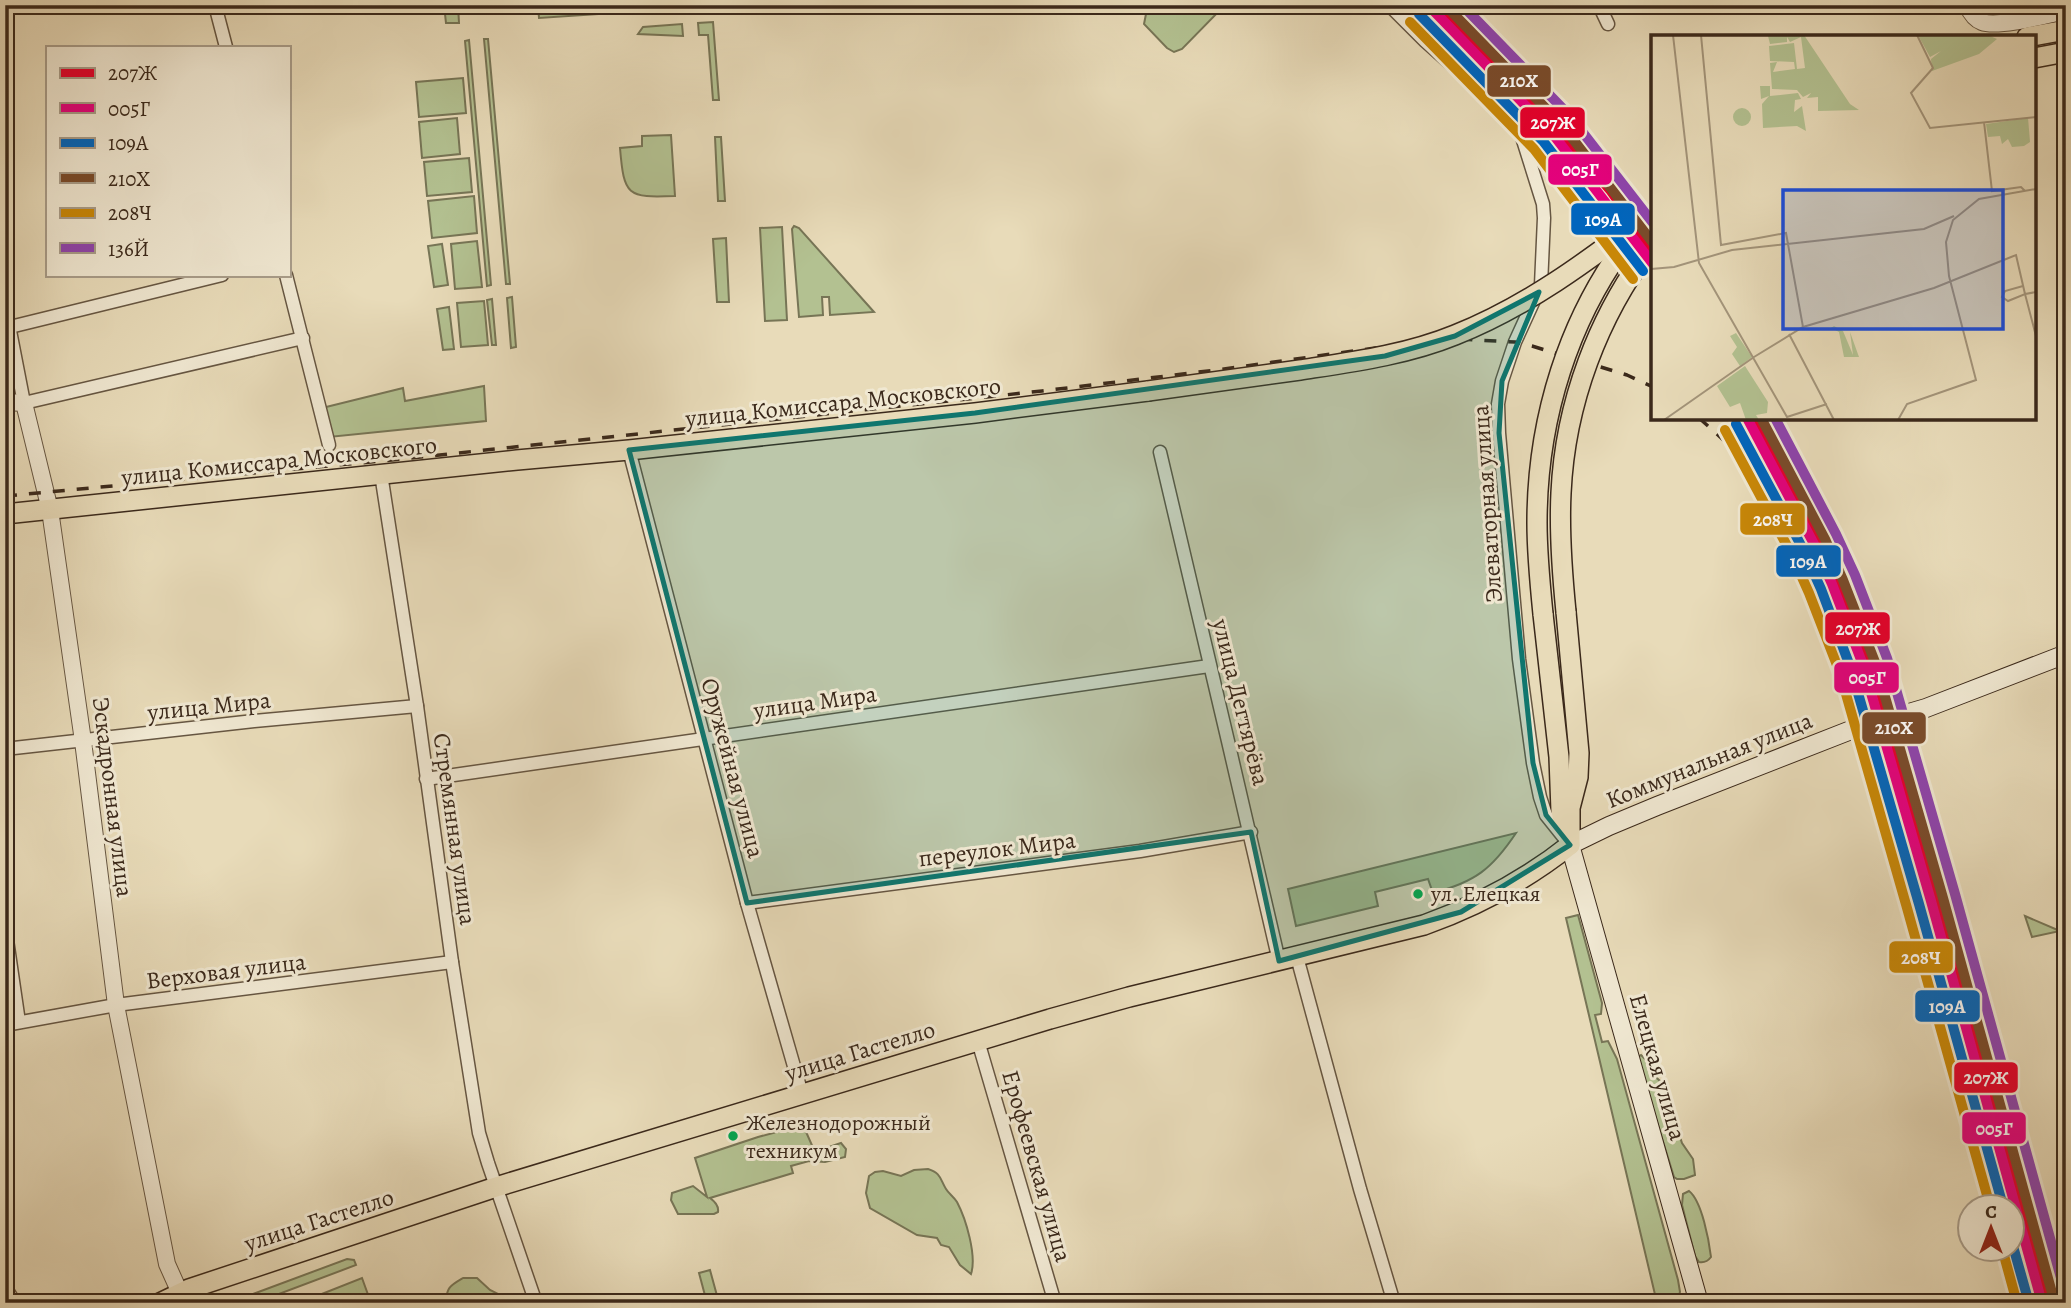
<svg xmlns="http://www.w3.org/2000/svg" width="2071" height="1308" viewBox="0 0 2071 1308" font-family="Alegreya,serif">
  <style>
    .green { fill: #b3c191; stroke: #777556; stroke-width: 2 }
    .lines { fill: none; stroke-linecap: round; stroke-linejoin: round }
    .minor-casing { stroke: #665642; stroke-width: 15 }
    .tertiary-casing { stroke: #665642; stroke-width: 18 }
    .secondary-casing { stroke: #3b291b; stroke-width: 20 }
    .primary-casing { stroke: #3b291b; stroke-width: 22 }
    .minor { stroke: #f0e8d2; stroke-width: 12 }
    .tertiary { stroke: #f0e8d2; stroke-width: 16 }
    .secondary { stroke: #f0e8d2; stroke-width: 18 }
    .primary { stroke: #e8dbb9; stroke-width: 19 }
    .rail { stroke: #3b291b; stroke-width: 3.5; stroke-dasharray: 12 12; stroke-linecap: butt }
    .primary-bridge-casing { stroke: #3b291b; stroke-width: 22; stroke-linecap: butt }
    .primary-bridge { stroke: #e8dbb9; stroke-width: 19 }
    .rail-1-casing { stroke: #f0e8d2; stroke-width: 16 }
    .rail-2-casing { stroke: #f0e8d2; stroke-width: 16 }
    .rail-3-casing { stroke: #f0e8d2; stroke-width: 16 }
    .rail-4-casing { stroke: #f0e8d2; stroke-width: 16 }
    .rail-5-casing { stroke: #f0e8d2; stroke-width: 16 }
    .rail-6-casing { stroke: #f0e8d2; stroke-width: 16 }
    .rail-1 { stroke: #e4002b; stroke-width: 10 }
    .rail-2 { stroke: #e5007d; stroke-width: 10 }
    .rail-3 { stroke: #0065bd; stroke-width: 10 }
    .rail-4 { stroke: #7a4b2a; stroke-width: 10 }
    .rail-5 { stroke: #c88707; stroke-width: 10 }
    .rail-6 { stroke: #8e44ad; stroke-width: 10 }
    .marked { fill: #0f766e; fill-opacity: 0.2; stroke: #0f766e; stroke-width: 5; stroke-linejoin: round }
    .bus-dot { fill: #00a651; stroke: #f0e8d2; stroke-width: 2.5 }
    .labels { text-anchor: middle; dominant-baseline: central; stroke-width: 6; stroke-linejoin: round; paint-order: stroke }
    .bus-label { font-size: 22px; fill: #3b291b; stroke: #f0e8d2; text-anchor: start }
    .street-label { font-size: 24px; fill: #3b291b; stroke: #f0e8d2 }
    .inset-road { fill: none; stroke: #a3947a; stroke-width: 2 }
    .view { fill: #1d4ed8; fill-opacity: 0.15; stroke: #1d4ed8; stroke-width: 3.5 }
    .inset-edge { fill: none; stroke: #3b291b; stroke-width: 3.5 }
    .line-badge { stroke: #f0e8d2; stroke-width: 2.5 }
    .badge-label { font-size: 19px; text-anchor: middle; font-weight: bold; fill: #fff }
  </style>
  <rect width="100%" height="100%" fill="#e8dbb9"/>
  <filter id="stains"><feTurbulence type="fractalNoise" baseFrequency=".00286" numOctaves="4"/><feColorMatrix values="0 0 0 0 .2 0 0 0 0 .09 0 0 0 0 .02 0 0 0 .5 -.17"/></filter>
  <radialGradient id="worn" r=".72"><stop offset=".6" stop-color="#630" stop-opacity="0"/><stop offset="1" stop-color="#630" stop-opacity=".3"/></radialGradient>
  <g class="green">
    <path d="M444 5H458L459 23H446Z"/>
    <path d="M538 5H672L673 9 539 18Z"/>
    <path d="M1154 5H1225L1182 49 1174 52 1167 48 1144 24 1146 14Z"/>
    <path d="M713 22 719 100H713L708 35H699L698 23Z"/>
    <path d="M682 24 683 36 638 34 643 27Z"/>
    <path d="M484 39H488L510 284H506Z"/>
    <path d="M469 40 491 285 487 286 465 41Z"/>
    <path d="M463 78 466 113 419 117 416 82Z"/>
    <path d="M457 118 460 154 422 158 419 122Z"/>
    <path d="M671 135 675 196C627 198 624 196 620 148L642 146V136Z"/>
    <path d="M715 137H721L725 201H718Z"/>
    <path d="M469 158 472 192 427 196 424 162Z"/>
    <path d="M474 196 477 233 432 238 428 201Z"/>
    <path d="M794 226 799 228 874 312 830 315 829 297H822L823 315 799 317 792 229Z"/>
    <path d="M782 227 787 320 765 321 760 228Z"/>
    <path d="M726 238 729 302H717L713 239Z"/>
    <path d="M477 241 482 287 455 289 451 244Z"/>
    <path d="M442 244 448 285 434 287 428 246Z"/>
    <path d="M512 297 516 347 511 348 507 298Z"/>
    <path d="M492 299 496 345H492L487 300Z"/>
    <path d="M484 301 488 345 461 347 457 303Z"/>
    <path d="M449 307 454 349 443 350 437 309Z"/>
    <path d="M484 386 486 421 329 437 322 408 403 388 405 401Z"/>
    <path d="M1516 833C1492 869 1475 882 1433 893L1428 879 1375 892 1378 906 1296 926 1288 889Z"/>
    <path d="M1578 915 1602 1003 1601 1014 1595 1015 1602 1042 1608 1041 1617 1059 1678 1280 1680 1292 1676 1303H1657L1566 918Z"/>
    <path d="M2025 916 2060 931 2032 937Z"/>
    <path d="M1641 1055 1646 1060 1650 1072 1660 1081 1665 1090 1682 1143 1693 1159 1695 1175 1684 1179H1677L1674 1177 1638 1061V1057Z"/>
    <path d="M803 1125 814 1150 817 1151 841 1143 846 1149 845 1157 825 1162 809 1161 791 1166 793 1173 710 1198C714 1201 719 1205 718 1212L714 1214H678L671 1200 672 1193 693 1186 707 1197 695 1158 758 1137Z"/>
    <path d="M928 1169C941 1173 940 1179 946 1189 949 1194 954 1197 957 1202 966 1219 977 1256 971 1274L960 1265 949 1247 941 1245 937 1238 917 1235 870 1208 866 1193 869 1176 875 1172 883 1171 901 1176 914 1170Z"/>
    <path d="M1689 1191C1702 1201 1709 1241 1711 1257 1708 1261 1704 1263 1699 1262L1695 1256 1682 1205 1683 1194Z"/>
    <path d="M347 1259 354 1260 356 1265 255 1303H229Z"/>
    <path d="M710 1270 719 1303H707L699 1273Z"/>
    <path d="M362 1278 371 1303H299Z"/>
    <path d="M463 1278H477L490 1290 516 1303H447C445 1288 451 1285 463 1278Z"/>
  </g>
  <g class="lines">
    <g class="minor-casing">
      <g id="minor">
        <path d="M215 5 226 47"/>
        <path d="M1389 5 1425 41 1501 109 1513 122 1522 137 1543 204 1544 218 1541 285 1515 342 1502 381 1498 404 1499 433 1519 659 1533 763 1540 797 1546 815 1570 845"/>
        <path d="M1599 5 1608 24"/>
        <path d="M286 275 329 445"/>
        <path d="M5 305 24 403 303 338"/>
        <path d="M10 327 222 275"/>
        <path d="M629 450 747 903 802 1094"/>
        <path d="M1160 452C1200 622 1240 791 1279 961"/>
        <path d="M381 474 417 706 452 962 479 1133 488 1163 536 1303"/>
        <path d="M5 749 254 721 417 706"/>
        <path d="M426 779 1209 666"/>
        <path d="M747 903 1140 851 1251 832"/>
        <path d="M5 926 19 1022"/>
        <path d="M1297 957 1360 1189 1394 1303"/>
        <path d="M5 1025 116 1005 452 962"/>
        <path d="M978 1041 1055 1303"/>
        <path d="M5 1287 15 1303"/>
      </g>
    </g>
    <g class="tertiary-casing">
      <g id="tertiary">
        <path d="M1967 5C1970 12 1974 19 1982 22 1998 28 2047 15 2066 11"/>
        <path d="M5 402 24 403 50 510 83 741 116 1005 167 1264 180 1293"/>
        <path d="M2066 984V1002"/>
      </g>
    </g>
    <g class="secondary-casing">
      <path id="secondary" d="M1699 1303 1570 845 1609 826 1657 806 1851 730 1926 708 2066 654"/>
    </g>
    <g class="primary-casing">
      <g id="primary">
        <path d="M2027 37 2066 30"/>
        <path d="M2034 58 2066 52"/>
        <path d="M5 514 517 460 629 450 975 413 1148 391"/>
        <path d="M1566 612 1579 753 1578 777 1570 808V845"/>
        <path d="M1543 614 1559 757 1561 811 1563 820"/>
        <path d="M160 1303 189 1289 496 1187 1050 1019 1129 997 1424 925C1477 906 1526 880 1570 845"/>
      </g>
    </g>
    <use href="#minor" class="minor"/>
    <use href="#tertiary" class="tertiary"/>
    <use href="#secondary" class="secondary"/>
    <use href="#primary" class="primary"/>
    <g class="rail">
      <path d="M1451 5 1563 121 1616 183 1653 234"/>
      <path d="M1699 418C1739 453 1775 490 1801 537 1825 578 1839 629 1856 673"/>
      <path d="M1765 418 1797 493"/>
      <path d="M5 496 392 460 1042 391 1224 369 1411 343 1458 339 1515 342 1532 346 1627 375 1653 387"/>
      <path d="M1861 691 1880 754"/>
    </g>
    <g class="primary-bridge-casing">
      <g id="primary-bridge">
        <path d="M1148 391C1199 384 1250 377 1300 370 1352 362 1406 355 1455 335 1526 307 1588 261 1648 215"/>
        <path d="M1566 612C1562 572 1559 533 1561 493 1565 404 1598 315 1653 244"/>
        <path d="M1543 614C1540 584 1537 553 1537 523 1537 420 1568 317 1632 235"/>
      </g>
    </g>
    <use href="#primary-bridge" class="primary-bridge"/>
    <g class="rail-1-casing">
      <g id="rail-1">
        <path d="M1440 5 1556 126 1611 191 1653 250"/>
        <path d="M1756 418 1797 493 1839 578 1879 686 2048 1303"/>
      </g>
    </g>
    <g class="rail-2-casing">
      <g id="rail-2">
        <path d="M1428 5 1552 133 1653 264"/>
        <path d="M1747 418 1814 544 1832 584 1863 665 1931 901 2042 1303"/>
      </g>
    </g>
    <g class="rail-3-casing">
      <g id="rail-3">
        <path d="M1419 14 1543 141 1643 271"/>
        <path d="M1736 424 1803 549 1821 589 1851 669 1919 904 2003 1206"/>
        <path d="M2011 1239 2029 1303"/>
      </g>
    </g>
    <g class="rail-4-casing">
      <g id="rail-4">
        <path d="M1445 5 1562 125 1653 243"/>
        <path d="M1761 418 1825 539 1843 580 1875 662 1943 898 2054 1300"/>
      </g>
    </g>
    <g class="rail-5-casing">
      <g id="rail-5">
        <path d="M1410 22 1534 149 1633 279"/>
        <path d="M1725 430 1792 555 1809 593 1840 673 1907 908 1990 1206"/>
        <path d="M2002 1248 2017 1303"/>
      </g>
    </g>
    <g class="rail-6-casing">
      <g id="rail-6">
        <path d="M1462 5 1570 116 1653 223"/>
        <path d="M1775 418 1836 534 1855 575 1887 658 1955 894 2066 1296"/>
      </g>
    </g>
    <use href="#rail-1" class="rail-1"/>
    <use href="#rail-2" class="rail-2"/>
    <use href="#rail-3" class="rail-3"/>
    <use href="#rail-4" class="rail-4"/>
    <use href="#rail-5" class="rail-5"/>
    <use href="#rail-6" class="rail-6"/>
  </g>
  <path class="marked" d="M1539 292 1502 381 1499 433 1533 763 1546 815 1570 845 1461 912 1279 961 1251 832 747 903 629 450 975 413 1385 356 1455 336Z"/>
  <g class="bus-dot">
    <circle cx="1418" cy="894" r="6"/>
    <circle cx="733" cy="1136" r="6"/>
  </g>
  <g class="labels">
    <g class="bus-label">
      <text x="1431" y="894">ул. Елецкая</text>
      <text x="746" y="1123">Железнодорожный<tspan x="746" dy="28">техникум</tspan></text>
    </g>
    <g class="street-label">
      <text transform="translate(843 402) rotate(-6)">улица Комиссара Московского</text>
      <text transform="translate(279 461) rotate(-6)">улица Комиссара Московского</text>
      <text transform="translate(1487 504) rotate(-94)">Элеваторная улица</text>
      <text transform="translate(815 702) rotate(-8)">улица Мира</text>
      <text transform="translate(1241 702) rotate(76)">улица Дегтярёва</text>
      <text transform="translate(209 706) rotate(-6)">улица Мира</text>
      <text transform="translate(1709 760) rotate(-22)">Коммунальная улица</text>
      <text transform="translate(733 768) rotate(75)">Оружейная улица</text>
      <text transform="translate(113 797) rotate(83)">Эскадронная улица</text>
      <text transform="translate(455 829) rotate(82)">Стремянная улица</text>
      <text transform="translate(997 849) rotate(-7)">переулок Мира</text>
      <text transform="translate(226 971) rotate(-7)">Верховая улица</text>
      <text transform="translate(860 1051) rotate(-17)">улица Гастелло</text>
      <text transform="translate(1658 1067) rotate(74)">Елецкая улица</text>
      <text transform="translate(1037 1166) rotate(74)">Ерофеевская улица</text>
      <text transform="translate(319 1220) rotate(-18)">улица Гастелло</text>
    </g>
  </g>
  <g transform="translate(1651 35)">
    <rect width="385" height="385" fill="#e8dbb9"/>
    <path d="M153 0 199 69 208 75 167 76V62L156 63 160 58 152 62 146 55 121 54 119 28 126 27 122 37 144 34 143 27 119 26 118 11 143 8 146 34 154 33 150 2 139 7 136 2V7L119 9 117 1ZM267 0H337L346 4 328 19 281 36 280 24 290 16 279 22ZM109 51H119V61L147 58 150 64 144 65 143 77 151 71 155 96 146 91 112 93 111 69 118 61 110 64ZM82 82a9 9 0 1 1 18 0a9 9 0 1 1-18 0ZM377 83 379 107 373 111 361 112 357 104 351 109 349 101 337 102 335 89ZM183 291 192 296 202 320 199 297 208 322H193L188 297 180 293ZM85 298 101 322 89 331 81 319 86 312 79 301ZM94 331 117 367 116 378 105 380 108 385H95L89 368 79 372 66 351Z" fill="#b3c191"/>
    <path class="inset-road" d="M22 0 48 228 136 382 176 369M50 0 70 210 135 198 152 292M266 0 282 33 260 58 279 93 385 82M333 87 341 156 370 152 374 156M0 234 23 232 81 215 273 194 303 181M372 251 354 256 351 262 357 266 374 259 385 301M138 299 183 385M103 322 152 292 283 253 365 220 374 259 385 257M13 385 103 322M247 385 256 369 325 345 298 241 295 207 302 185 328 164 385 154"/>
    <path class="view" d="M132 155H352V294H132Z"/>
    <rect width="385" height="385" class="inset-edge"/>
  </g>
  <g class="line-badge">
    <rect x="1486" y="64" width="66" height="34" rx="7" fill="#7a4b2a"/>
    <rect x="1519" y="106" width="67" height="33" rx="7" fill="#e4002b"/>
    <rect x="1547" y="153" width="66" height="33" rx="7" fill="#e5007d"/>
    <rect x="1570" y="202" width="66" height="34" rx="7" fill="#0065bd"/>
    <rect x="1739" y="502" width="67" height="34" rx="7" fill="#c88707"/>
    <rect x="1775" y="544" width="67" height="34" rx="7" fill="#0065bd"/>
    <rect x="1824" y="611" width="67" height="34" rx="7" fill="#e4002b"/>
    <rect x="1833" y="661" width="67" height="33" rx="7" fill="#e5007d"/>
    <rect x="1861" y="711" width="66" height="34" rx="7" fill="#7a4b2a"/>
    <rect x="1888" y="940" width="66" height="34" rx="7" fill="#c88707"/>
    <rect x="1914" y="989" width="67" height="34" rx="7" fill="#0065bd"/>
    <rect x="1953" y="1061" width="66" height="33" rx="7" fill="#e4002b"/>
    <rect x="1961" y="1111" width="66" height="34" rx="7" fill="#e5007d"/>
  </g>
  <g class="badge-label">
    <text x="1519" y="87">210Х</text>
    <text x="1553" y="129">207Ж</text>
    <text x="1580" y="176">005Г</text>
    <text x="1603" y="226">109А</text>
    <text x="1773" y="526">208Ч</text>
    <text x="1808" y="568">109А</text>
    <text x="1858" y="635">207Ж</text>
    <text x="1867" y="684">005Г</text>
    <text x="1894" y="734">210Х</text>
    <text x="1921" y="964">208Ч</text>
    <text x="1947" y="1013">109А</text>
    <text x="1986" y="1084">207Ж</text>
    <text x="1994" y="1135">005Г</text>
  </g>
  <rect width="2071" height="1308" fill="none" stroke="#e8dbb9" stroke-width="28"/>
  <rect x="7" y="7" width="2057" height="1294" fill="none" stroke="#3b291b" stroke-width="3.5"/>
  <rect x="14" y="14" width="2043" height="1280" fill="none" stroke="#3b291b" stroke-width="2"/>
  <rect x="46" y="46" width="245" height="231" fill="#f0e8d2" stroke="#a89c89" stroke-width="2"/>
  <rect x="60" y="68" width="35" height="10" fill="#e4002b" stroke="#a89c89" stroke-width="2"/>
  <text x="108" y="80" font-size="21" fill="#3b291b">207Ж</text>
  <rect x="60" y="103" width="35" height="10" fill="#e5007d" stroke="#a89c89" stroke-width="2"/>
  <text x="108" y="116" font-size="21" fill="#3b291b">005Г</text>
  <rect x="60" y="138" width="35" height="10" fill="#0065bd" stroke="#a89c89" stroke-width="2"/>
  <text x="108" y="150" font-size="21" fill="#3b291b">109А</text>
  <rect x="60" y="173" width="35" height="10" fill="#7a4b2a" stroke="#a89c89" stroke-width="2"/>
  <text x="108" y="186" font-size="21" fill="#3b291b">210Х</text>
  <rect x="60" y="208" width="35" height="10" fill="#c88707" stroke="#a89c89" stroke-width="2"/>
  <text x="108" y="220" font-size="21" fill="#3b291b">208Ч</text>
  <rect x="60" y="243" width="35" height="10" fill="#8e44ad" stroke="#a89c89" stroke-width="2"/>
  <text x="108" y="256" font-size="21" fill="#3b291b">136Й</text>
  <g transform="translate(1991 1228)"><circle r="33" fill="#f0e8d2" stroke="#a89c89" stroke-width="2"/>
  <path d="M0-5L12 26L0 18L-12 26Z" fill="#8f2418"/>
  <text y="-10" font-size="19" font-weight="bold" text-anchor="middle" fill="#3b291b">С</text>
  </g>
  <rect width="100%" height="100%" filter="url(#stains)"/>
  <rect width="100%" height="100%" fill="url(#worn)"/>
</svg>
